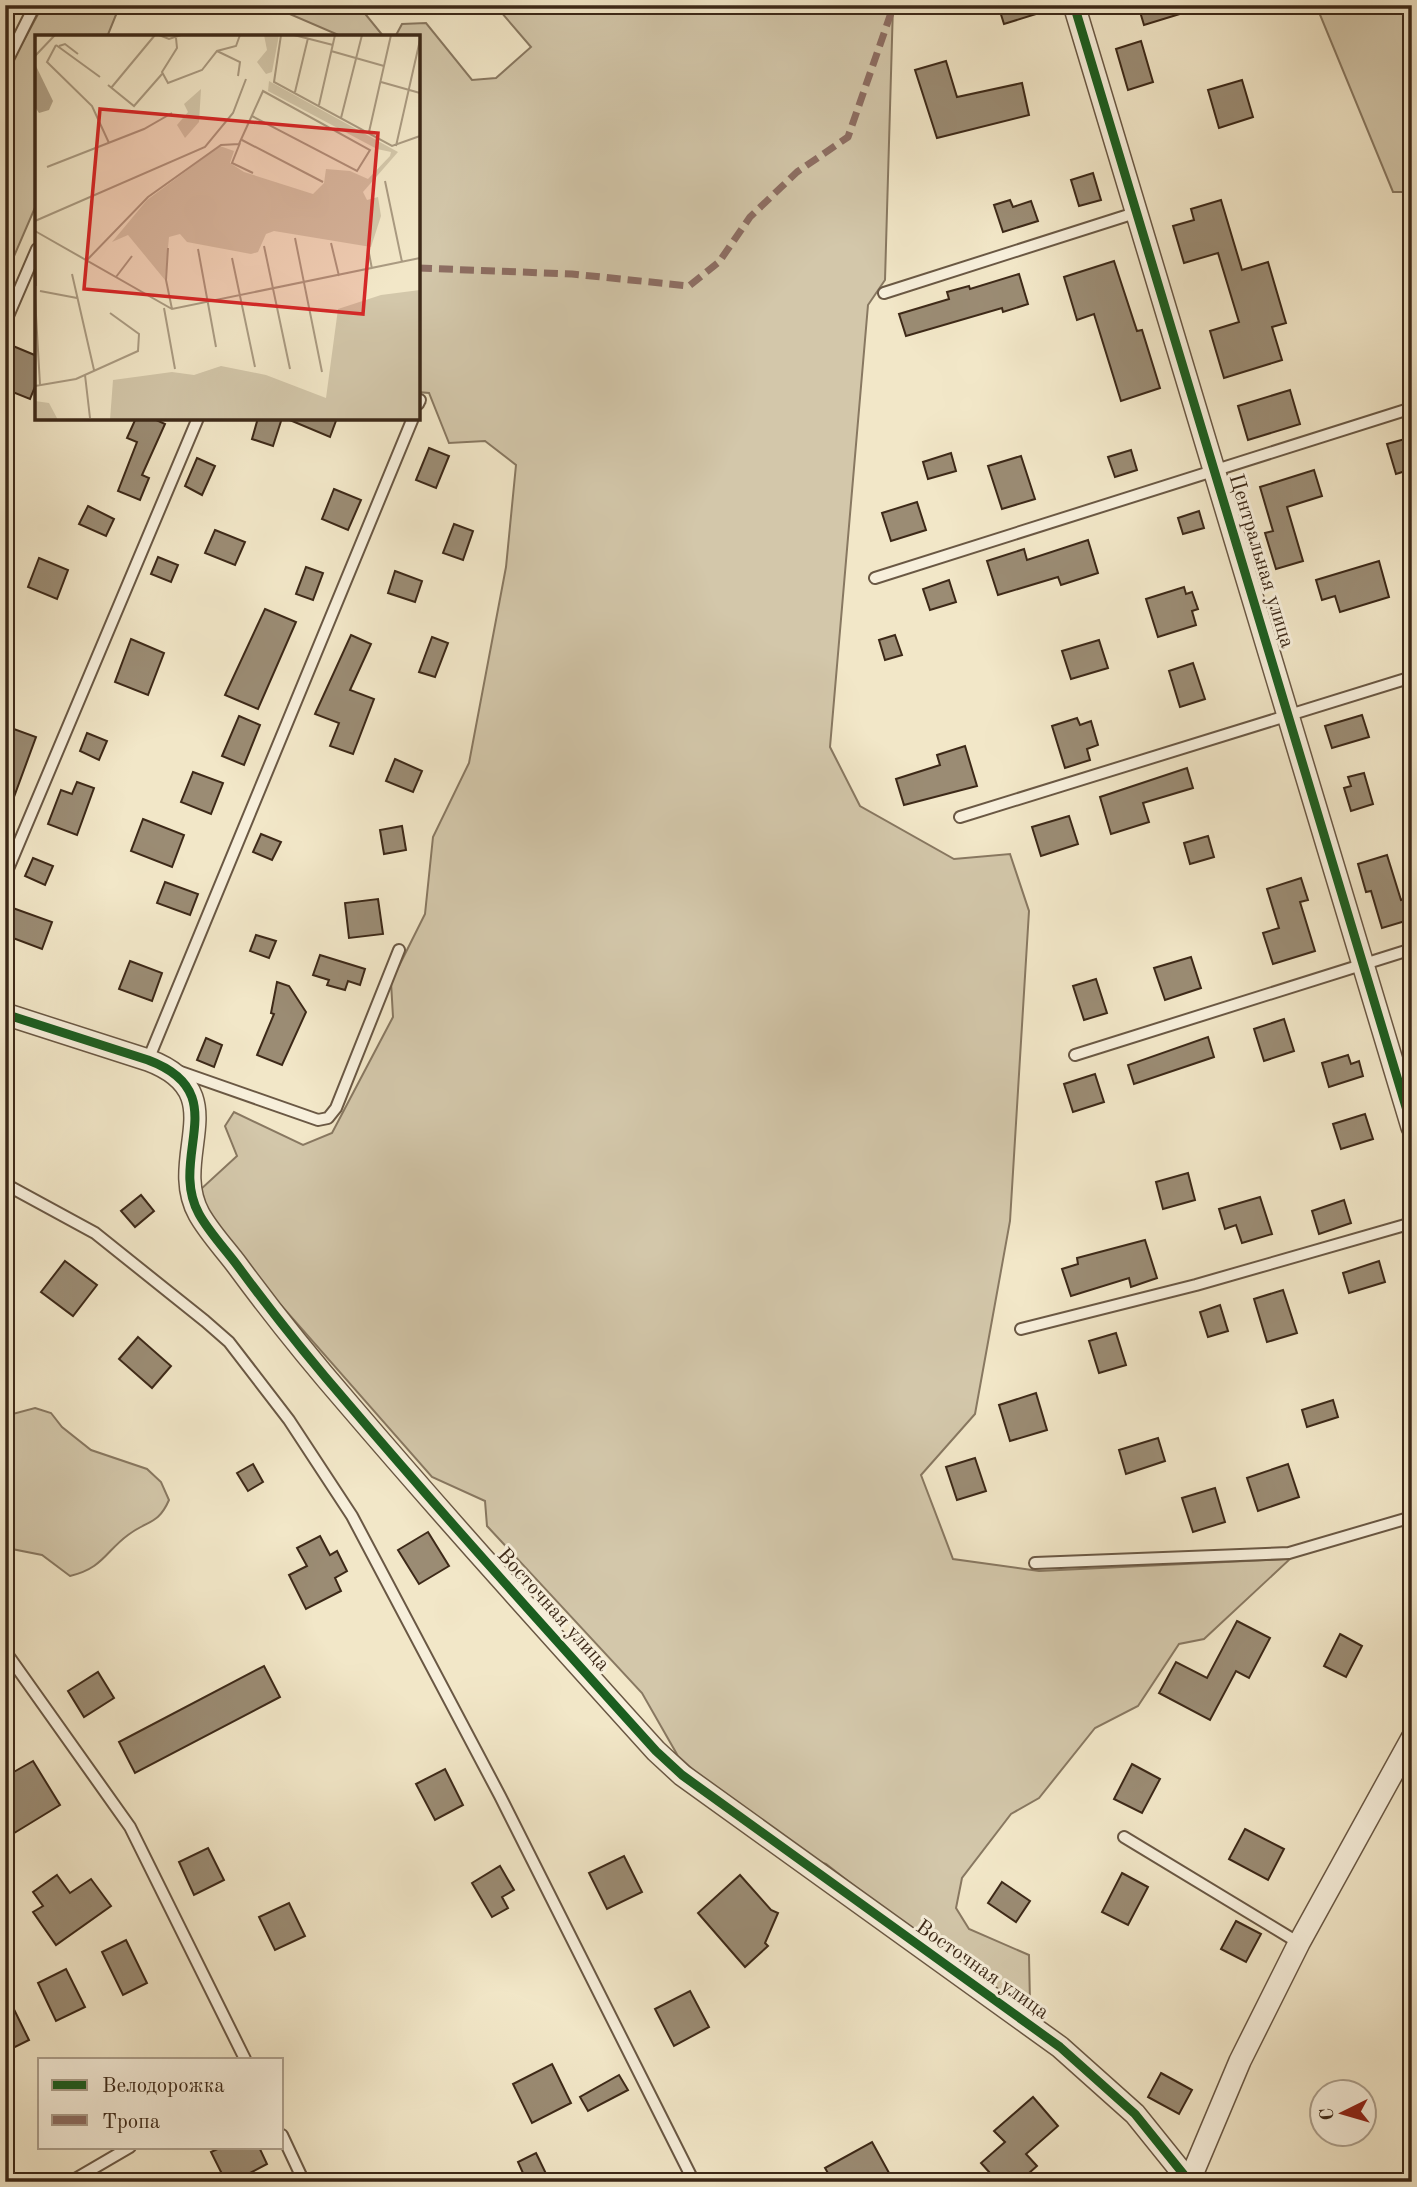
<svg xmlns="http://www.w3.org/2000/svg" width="1417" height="2187" viewBox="0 0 1417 2187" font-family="'Old Standard TT',serif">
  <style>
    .green { fill: #d3c7aa; stroke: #887861; stroke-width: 2 }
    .building { fill: #9b8c74; stroke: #3d2918; stroke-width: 2 }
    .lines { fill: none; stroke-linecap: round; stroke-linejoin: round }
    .lane-casing { stroke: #6a5844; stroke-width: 14 }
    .street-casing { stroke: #6a5844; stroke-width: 24 }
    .lane { stroke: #f7efdb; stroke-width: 10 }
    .street { stroke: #f7efdb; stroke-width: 21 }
    .quiet { stroke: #8d6e63; stroke-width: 7; stroke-dasharray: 14 7; stroke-linecap: butt }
    .cycleway-casing { stroke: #f7efdb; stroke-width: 13 }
    .cycleway { stroke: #1b5e20; stroke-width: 9 }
    .labels { text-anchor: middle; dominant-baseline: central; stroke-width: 6; stroke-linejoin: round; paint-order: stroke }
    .street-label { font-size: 21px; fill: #3d2918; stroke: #f7efdb }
    .inset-road { fill: none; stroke: #aa9b82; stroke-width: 2 }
    .view { fill: #d62828; fill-opacity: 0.15; stroke: #d62828; stroke-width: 3.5 }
    .inset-edge { fill: none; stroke: #3d2918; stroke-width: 3.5 }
  </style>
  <rect width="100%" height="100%" fill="#f2e7c8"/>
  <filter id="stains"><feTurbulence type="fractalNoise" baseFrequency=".00286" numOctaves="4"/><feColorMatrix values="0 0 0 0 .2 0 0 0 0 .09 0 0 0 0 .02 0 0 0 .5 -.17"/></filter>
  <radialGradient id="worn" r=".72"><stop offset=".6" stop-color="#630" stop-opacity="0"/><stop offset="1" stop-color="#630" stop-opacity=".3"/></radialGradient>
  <g class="green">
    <path d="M43 5H120L107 37H37V203L5 277V75Z"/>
    <path d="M282 5H358L384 37H343L285 12Z"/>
    <path d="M495 5H893L885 280 868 305 830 747 860 806 954 859 1010 854 1029 911 1010 1221 975 1414 921 1475 953 1559 1039 1571 1290 1559 1204 1639 1179 1644 1138 1706 1095 1728 1039 1798 1011 1814 962 1878 956 1908 969 1929 1029 1955 1030 2003 1009 2007 826 1864 781 1850 678 1756 642 1693 487 1526 485 1501 432 1477 207 1221 201 1189 237 1156 225 1126 234 1112 303 1145 332 1133 393 1017 391 982 425 914 433 837 469 763 506 567 516 465 485 441 449 443 429 393 418 392V37H395L402 24 426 23 472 80 496 78 531 47Z"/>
    <path d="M1316 5H1412V192H1393Z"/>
    <path d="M35 1408 51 1413 62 1427 91 1450 147 1469 161 1482 169 1500C158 1525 148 1520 128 1535 105 1552 103 1568 70 1576L42 1555 7 1548 5 1545V1416Z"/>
  </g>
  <g class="building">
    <path d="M998 5H1051L1052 9 1004 24Z"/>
    <path d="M1138 5H1195L1196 9 1144 25Z"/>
    <path d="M1141 41 1153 82 1128 90 1116 49Z"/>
    <path d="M946 61 957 97 1022 83 1029 115 937 138 915 70Z"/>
    <path d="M1242 80 1253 117 1219 128 1208 90Z"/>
    <path d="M1093 173 1101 200 1079 206 1071 180Z"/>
    <path d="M1010 200 1013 207 1031 201 1038 221 1003 232 994 205Z"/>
    <path d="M1221 200 1242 270 1268 262 1286 323 1272 327 1282 360 1224 378 1210 331 1239 322 1218 253 1184 263 1173 226 1194 220 1191 209Z"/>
    <path d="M1114 261 1137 331 1142 330 1160 388 1121 401 1094 314 1077 320 1064 277Z"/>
    <path d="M1019 274 1028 304 1003 312 1002 308 906 336 899 314 949 299 947 292 969 286 970 289Z"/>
    <path d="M13 346 37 356V382L30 399 5 389 13 369 5 365Z"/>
    <path d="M1290 390 1300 424 1248 440 1238 406Z"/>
    <path d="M136 418H152L165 424 142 475 149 478 140 500 118 491 137 442 127 438Z"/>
    <path d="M258 418H282L273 446 252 439Z"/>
    <path d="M285 418H337L330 437Z"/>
    <path d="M1412 437V469L1396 474 1387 444Z"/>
    <path d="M429 448 449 456 436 488 416 480Z"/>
    <path d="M1131 450 1137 470 1115 477 1108 457Z"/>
    <path d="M951 453 956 471 928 479 923 462Z"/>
    <path d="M1021 456 1035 499 1002 509 988 466Z"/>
    <path d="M197 458 215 466 202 495 185 486Z"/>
    <path d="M1314 470 1322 496 1287 507 1303 561 1276 569 1265 533 1273 531 1260 487Z"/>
    <path d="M334 489 361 500 348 530 322 519Z"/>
    <path d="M917 502 926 530 891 541 882 513Z"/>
    <path d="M88 506 114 519 106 536 79 524Z"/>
    <path d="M1199 511 1204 528 1183 534 1178 518Z"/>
    <path d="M454 524 473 531 463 560 443 553Z"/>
    <path d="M215 530 245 542 235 565 205 553Z"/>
    <path d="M1088 540 1098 573 1061 585 1058 577 998 595 987 561 1024 549 1027 560Z"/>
    <path d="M158 557 178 565 171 582 151 574Z"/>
    <path d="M39 558 68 570 57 599 28 587Z"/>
    <path d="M1379 561 1389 597 1340 612 1335 596 1322 600 1316 580Z"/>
    <path d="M306 567 323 573 313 600 296 594Z"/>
    <path d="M395 571 422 581 415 602 388 593Z"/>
    <path d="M949 580 956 602 930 610 923 589Z"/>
    <path d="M1184 587 1186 594 1192 592 1198 609 1192 611 1196 625 1158 637 1146 599Z"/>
    <path d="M265 609 296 622 258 709 225 695Z"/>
    <path d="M351 635 371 644 350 690 374 699 353 754 330 746 339 723 315 714Z"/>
    <path d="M895 635 902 655 885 660 879 640Z"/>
    <path d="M432 637 448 643 435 677 419 672Z"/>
    <path d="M131 639 164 653 148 695 115 682Z"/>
    <path d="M1099 640 1108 668 1071 679 1062 651Z"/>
    <path d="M1193 663 1205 699 1180 707 1169 671Z"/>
    <path d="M1362 715 1369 737 1332 748 1325 726Z"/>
    <path d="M239 716 260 725 244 765 222 756Z"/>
    <path d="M1077 718 1080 725 1091 721 1098 745 1087 749 1090 760 1065 768 1052 726Z"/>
    <path d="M11 728 36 737 7 816 5 742Z"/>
    <path d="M87 733 107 741 99 760 80 751Z"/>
    <path d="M965 746 977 786 904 805 896 779 940 765 937 755Z"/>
    <path d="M395 759 422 771 413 792 386 781Z"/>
    <path d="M1187 768 1193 788 1143 803 1149 822 1111 834 1100 797Z"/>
    <path d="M193 772 223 783 211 814 181 802Z"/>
    <path d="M1364 773 1373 804 1351 811 1344 788 1351 786 1348 777Z"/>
    <path d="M77 782 94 788 77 835 48 824 61 790 72 794Z"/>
    <path d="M1069 816 1078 844 1041 856 1032 827Z"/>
    <path d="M143 819 184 835 172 867 131 851Z"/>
    <path d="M402 826 406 850 384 854 380 830Z"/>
    <path d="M261 834 281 842 272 860 253 852Z"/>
    <path d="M1208 836 1214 857 1190 864 1184 843Z"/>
    <path d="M1387 855 1401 900 1412 897V919L1382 928 1371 891 1366 892 1358 864Z"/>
    <path d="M33 858 53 866 45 885 25 876Z"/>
    <path d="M1301 878 1308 900 1300 902 1315 951 1273 964 1263 933 1279 928 1267 889Z"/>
    <path d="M165 882 198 894 190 915 157 903Z"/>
    <path d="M378 899 383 934 349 938 345 903Z"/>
    <path d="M10 907 52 922 42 949 5 935V921Z"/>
    <path d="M256 935 276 941 269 958 250 951Z"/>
    <path d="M320 955 365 969 360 985 348 981 345 990 327 985 329 980 313 975Z"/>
    <path d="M1191 957 1201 988 1165 1000 1154 968Z"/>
    <path d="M130 961 162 973 152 1001 119 989Z"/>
    <path d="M1096 979 1107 1013 1084 1020 1073 986Z"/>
    <path d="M277 982 289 986 306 1012 282 1065 257 1055 274 1014 271 1013Z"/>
    <path d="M1284 1019 1294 1051 1264 1061 1254 1029Z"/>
    <path d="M1208 1037 1214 1057 1134 1084 1128 1065Z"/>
    <path d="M206 1038 222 1045 214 1067 197 1060Z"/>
    <path d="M1348 1055 1351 1064 1359 1061 1363 1076 1329 1087 1322 1063Z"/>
    <path d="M1095 1074 1104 1102 1073 1112 1064 1084Z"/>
    <path d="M1365 1114 1373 1139 1341 1149 1333 1124Z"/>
    <path d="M1188 1173 1195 1200 1163 1209 1156 1182Z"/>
    <path d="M141 1195 154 1211 135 1227 121 1211Z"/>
    <path d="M1260 1197 1272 1234 1242 1243 1236 1225 1225 1229 1219 1209Z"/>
    <path d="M1344 1200 1351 1223 1319 1234 1312 1211Z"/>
    <path d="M1145 1240 1157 1278 1131 1287 1129 1278 1071 1296 1062 1269 1078 1264 1077 1258Z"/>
    <path d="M65 1261 97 1285 73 1316 41 1292Z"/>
    <path d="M1379 1261 1385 1282 1349 1293 1343 1273Z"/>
    <path d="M1283 1290 1297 1333 1267 1342 1254 1299Z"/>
    <path d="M1220 1305 1228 1331 1208 1337 1200 1312Z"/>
    <path d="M1116 1333 1126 1365 1099 1373 1089 1341Z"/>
    <path d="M138 1337 171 1366 152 1388 119 1359Z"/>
    <path d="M1036 1393 1047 1430 1010 1441 999 1405Z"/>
    <path d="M1333 1400 1338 1417 1307 1427 1302 1410Z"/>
    <path d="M1158 1438 1165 1461 1126 1474 1119 1450Z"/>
    <path d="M975 1458 986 1491 957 1500 946 1467Z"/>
    <path d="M253 1464 263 1482 248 1491 237 1473Z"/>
    <path d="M1288 1464 1299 1497 1258 1511 1247 1478Z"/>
    <path d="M1215 1488 1225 1522 1193 1532 1182 1498Z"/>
    <path d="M428 1532 449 1566 419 1584 398 1550Z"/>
    <path d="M320 1536 330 1555 337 1551 347 1571 335 1578 341 1591 306 1609 289 1575 307 1566 297 1548Z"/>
    <path d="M1237 1621 1270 1638 1249 1678 1236 1671 1210 1720 1159 1693 1176 1662 1207 1678Z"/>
    <path d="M1340 1634 1362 1646 1346 1677 1324 1666Z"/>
    <path d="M264 1666 280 1697 135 1773 119 1742Z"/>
    <path d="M98 1672 114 1698 84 1717 68 1691Z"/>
    <path d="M33 1761 60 1805 11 1835 5 1826V1777Z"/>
    <path d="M1132 1764 1160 1779 1142 1813 1114 1799Z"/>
    <path d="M445 1769 463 1805 435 1820 416 1784Z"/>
    <path d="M1245 1829 1284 1849 1268 1880 1229 1859Z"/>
    <path d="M208 1848 224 1880 194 1895 179 1862Z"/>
    <path d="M624 1856 642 1892 607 1909 589 1873Z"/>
    <path d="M500 1866 514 1890 502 1897 508 1908 492 1917 472 1883Z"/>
    <path d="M1122 1873 1148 1887 1128 1925 1102 1912Z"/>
    <path d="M57 1875 70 1893 91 1879 111 1906 56 1945 33 1912 43 1906 33 1892Z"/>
    <path d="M740 1875 771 1910 778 1913 765 1943 768 1946 745 1967 698 1913Z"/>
    <path d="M1002 1882 1030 1901 1016 1922 988 1903Z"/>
    <path d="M289 1903 305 1936 275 1950 259 1917Z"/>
    <path d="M1236 1921 1261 1934 1246 1962 1221 1949Z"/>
    <path d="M126 1940 147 1983 123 1995 102 1952Z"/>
    <path d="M66 1969 85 2007 56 2021 38 1983Z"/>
    <path d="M5 1991 29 2040 5 2052Z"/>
    <path d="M690 1991 709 2027 674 2046 655 2009Z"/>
    <path d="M552 2064 571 2103 532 2123 513 2084Z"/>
    <path d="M1161 2073 1192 2090 1179 2114 1148 2097Z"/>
    <path d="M619 2075 628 2090 588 2111 580 2097Z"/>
    <path d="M1033 2097 1058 2126 1026 2154 1037 2166 1019 2182H998L981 2163 1005 2142 994 2131Z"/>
    <path d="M872 2142 894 2182H833L825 2168Z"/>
    <path d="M222 2147H259L267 2164 246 2175 250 2182H226L211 2152Z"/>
    <path d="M536 2153 550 2182H527L518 2162Z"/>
  </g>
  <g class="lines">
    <g class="lane-casing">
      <g id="lane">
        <path d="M5 65 35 5"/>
        <path d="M884 293 1138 212"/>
        <path d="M5 323 37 249"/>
        <path d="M418 404 420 400"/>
        <path d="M875 578 1412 408"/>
        <path d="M960 817 1412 677"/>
        <path d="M5 876 198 418"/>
        <path d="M1075 1055 1412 949"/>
        <path d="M148 1060 413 418"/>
        <path d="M178 1071 318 1120 328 1118 336 1108 399 950"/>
        <path d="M5 1184 95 1233 205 1321 229 1342 289 1420 352 1516 500 1796 694 2182"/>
        <path d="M1021 1329 1196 1285 1412 1223"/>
        <path d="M1035 1563 1289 1553 1412 1517"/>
        <path d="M5 1651 130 1827 245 2059"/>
        <path d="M1124 1837 1299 1943"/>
        <path d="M282 2135 304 2182"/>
        <path d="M70 2182 130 2147"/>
      </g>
    </g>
    <g class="street-casing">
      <g id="street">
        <path d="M1074 5 1412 1127"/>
        <path d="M5 1014 148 1060C236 1093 167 1156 199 1214 209 1232 225 1249 237 1265 273 1314 310 1360 350 1406 450 1523 553 1637 656 1751L682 1775 1060 2047 1135 2114 1189 2181"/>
        <path d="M1189 2182 1240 2061 1299 1943 1412 1738"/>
      </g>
    </g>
    <use href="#lane" class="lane"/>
    <use href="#street" class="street"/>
    <path class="quiet" d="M418 268 572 274 689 286 719 262 750 217 797 172 848 137 891 13 896 5"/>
    <g class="cycleway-casing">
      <g id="cycleway">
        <path d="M1074 5 1412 1127"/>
        <path d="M5 1014 148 1060C236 1093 167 1156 199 1214 209 1232 225 1249 237 1265 273 1314 310 1360 350 1406 450 1523 553 1637 656 1751L682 1775 1060 2047 1135 2114 1189 2181"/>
      </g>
    </g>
    <use href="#cycleway" class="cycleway"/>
  </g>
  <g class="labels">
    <g class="street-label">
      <text transform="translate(1261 561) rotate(73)">Центральная улица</text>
      <text transform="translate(553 1610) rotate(48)">Восточная улица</text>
      <text transform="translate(982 1970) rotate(35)">Восточная улица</text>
    </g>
  </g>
  <g transform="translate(35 35)">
    <rect width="385" height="385" fill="#f2e7c8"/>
    <path d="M229 0H244L237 37 231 39 222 27 232 15ZM234 46 363 117 328 157 332 165 343 162 346 181 336 212 239 196 231 199 223 217 216 219 152 207 145 199 134 202 130 245 93 200 77 207 112 165 185 111 199 116 195 128 209 137 278 159 289 148 291 134 315 136 333 144 355 121 356 117 342 114 233 56ZM166 54 164 87 150 103 142 90 153 77 149 69ZM385 255V385H75L78 345 137 337 159 340 186 331 231 340 291 363 303 274 346 260ZM0 366 14 368 23 385H0Z" fill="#d3c7aa"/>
    <path d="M0 29 18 66 14 75 4 78 0 72Z" fill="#b4a68c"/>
    <path class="inset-road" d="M124 0 134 4 146 0M246 0 239 47 357 111 385 101M259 0 298 10M141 3 142 13 127 37 133 48 167 35 182 16 201 11 205 0M21 10 12 27 57 71 74 108M21 10 65 42M24 11 30 9 43 19M182 16 205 27 203 41M296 16 349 31M0 21 20 0M346 47 385 58M73 50 99 71 127 39M76 53 120 0M260 57 273 3M284 70 300 0M306 83 327 0M334 97 356 0M207 105 288 147M205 108 197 128 218 138M361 111 385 5M12 132 109 94 137 78M350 146 367 227M0 186 170 112 198 78 211 44M0 196 137 274 385 223M260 203 287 337M296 208 304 241M0 209 1 251M229 211 255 334M133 213 131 245 137 274M333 213 337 234M163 214 181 312M197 223 220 332M52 225 113 162 186 110 204 109 228 56 335 115 322 136 217 81M37 239 59 335M81 242 97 221M5 256 42 263M0 263 5 350M129 273 140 334M50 340 55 383M0 351 41 344 103 316 104 299 75 278"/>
    <path class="view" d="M65 74 343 98 328 279 49 254Z"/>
    <rect width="385" height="385" class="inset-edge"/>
  </g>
  <rect width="1417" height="2187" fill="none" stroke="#f2e7c8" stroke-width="28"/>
  <rect x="7" y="7" width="1403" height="2173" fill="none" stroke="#3d2918" stroke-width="3.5"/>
  <rect x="14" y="14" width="1389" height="2159" fill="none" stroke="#3d2918" stroke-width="2"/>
  <rect x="38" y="2058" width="245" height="91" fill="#f7efdb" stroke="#ada08d" stroke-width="2"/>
  <rect x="52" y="2080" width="35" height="10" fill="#1b5e20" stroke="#ada08d" stroke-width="2"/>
  <text x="102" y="2092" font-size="21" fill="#3d2918">Велодорожка</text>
  <rect x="52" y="2115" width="35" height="10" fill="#8d6e63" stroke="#ada08d" stroke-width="2"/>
  <text x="102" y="2128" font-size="21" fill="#3d2918">Тропа</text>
  <g transform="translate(1343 2113) rotate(265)"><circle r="33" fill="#f7efdb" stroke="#ada08d" stroke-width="2"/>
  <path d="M0-5L12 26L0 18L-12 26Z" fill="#8f2418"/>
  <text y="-10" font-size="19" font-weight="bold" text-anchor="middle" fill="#3d2918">С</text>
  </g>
  <rect width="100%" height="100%" filter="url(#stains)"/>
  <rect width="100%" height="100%" fill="url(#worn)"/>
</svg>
